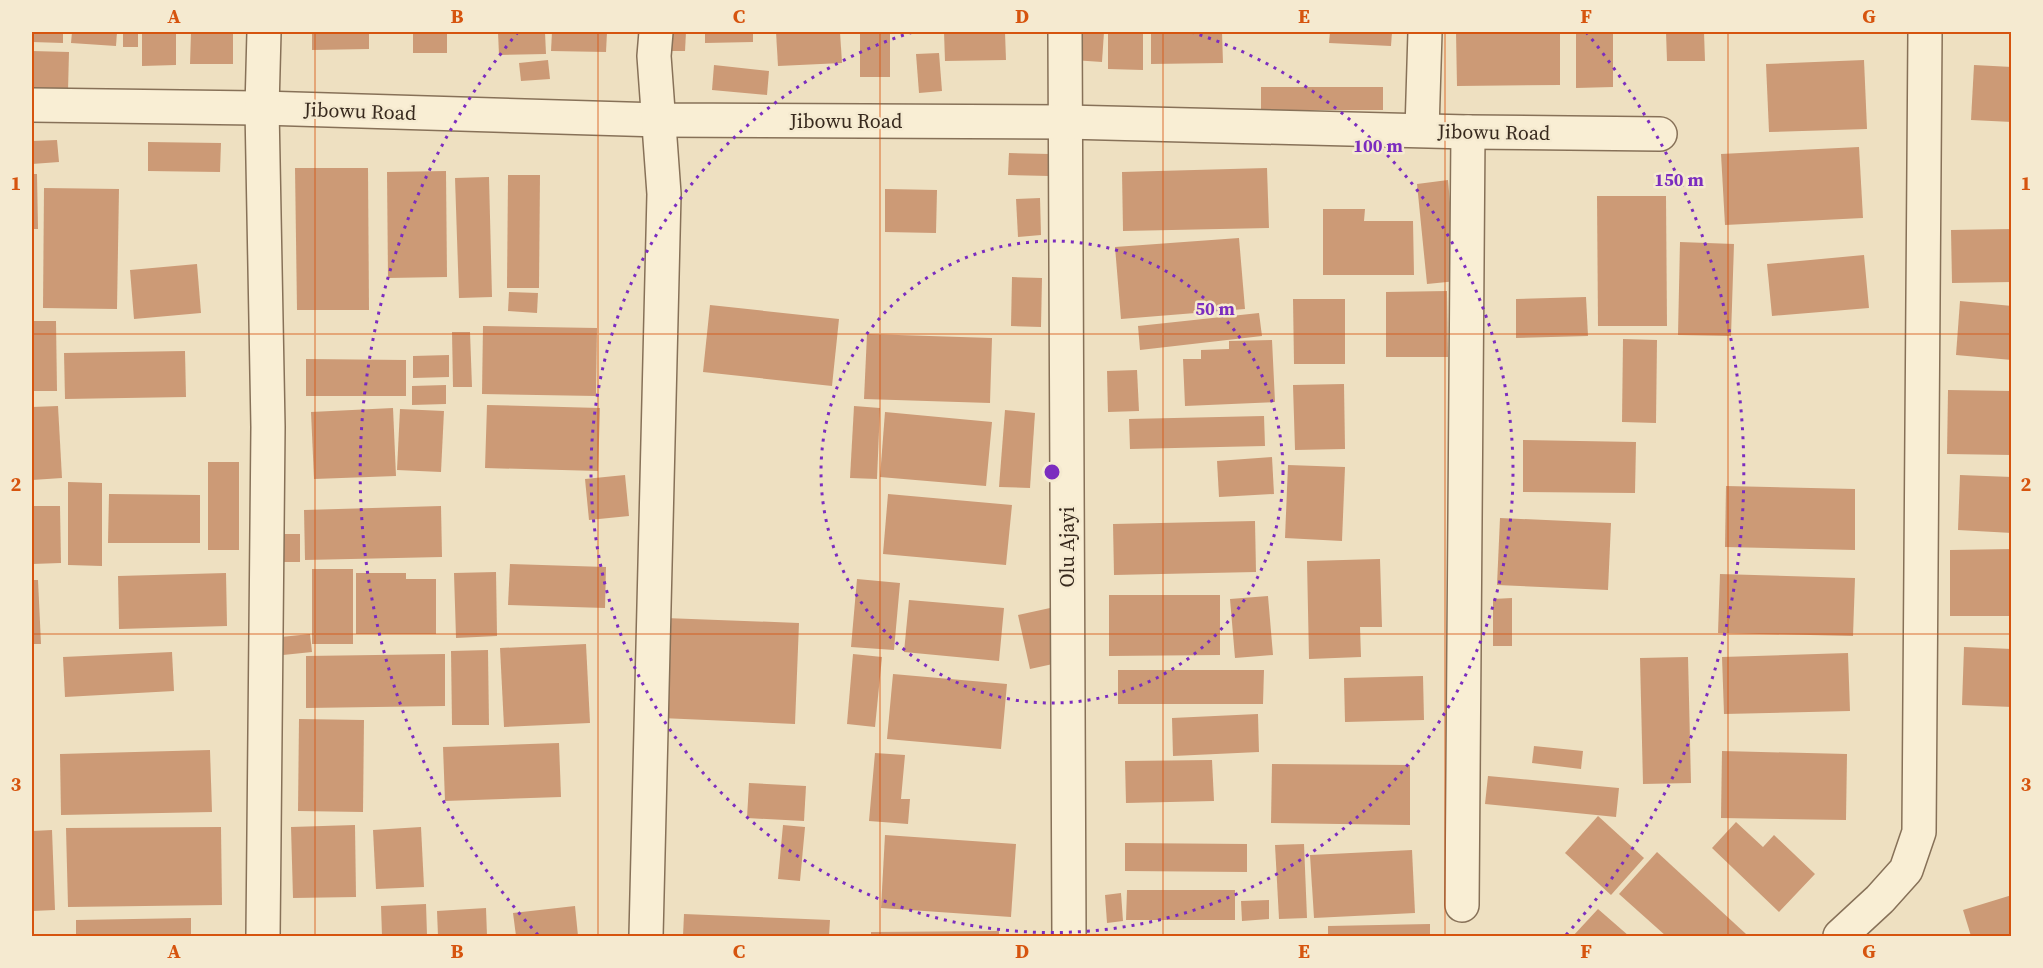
<svg xmlns="http://www.w3.org/2000/svg" width="2043" height="968" viewBox="0 0 2043 968" font-family="'Source Serif 4',serif">
  <style>
    .building { fill: #cc9a76 }
    .lines { fill: none; stroke-linecap: round; stroke-linejoin: round }
    .minor-casing { stroke: #877158; stroke-width: 36 }
    .minor { stroke: #f9eed4; stroke-width: 33 }
    .grid { fill: none; stroke: #d6540e; stroke-width: 1.5; stroke-opacity: 0.55 }
    .ring { fill: none; stroke: #7b2cbf; stroke-width: 3; stroke-dasharray: 3 6 }
    .labels { text-anchor: middle; dominant-baseline: central; stroke-width: 5; stroke-linejoin: round; paint-order: stroke }
    .street-label { font-size: 20px; fill: #37291d; stroke: #f5ead0 }
    .centre { fill: #7b2cbf; stroke: #f5ead0; stroke-width: 3 }
    .ring-label { font-size: 18px; text-anchor: middle; font-weight: bold; fill: #7b2cbf; stroke: #f5ead0; stroke-width: 5; stroke-linejoin: round; paint-order: stroke }
    .neatline { fill: none; stroke: #d6540e; stroke-width: 2 }
    .grid-label { font-size: 20px; text-anchor: middle; font-weight: bold; fill: #d6540e }
  </style>
  <rect width="100%" height="100%" fill="#eee0c1"/>
  <g class="building">
    <path d="M32 32H63V43L32 42Z"/>
    <path d="M72 32H117L116 46 71 43Z"/>
    <rect x="123" y="32" width="15" height="15"/>
    <path d="M142 32H176V65L142 66Z"/>
    <path d="M191 32H233V64H190Z"/>
    <path d="M312 32H369V49L312 50Z"/>
    <rect x="413" y="32" width="34" height="21"/>
    <path d="M498 32H545L546 54 499 55Z"/>
    <path d="M552 32H607L606 52 551 51Z"/>
    <path d="M666 32H686L685 51H666Z"/>
    <path d="M705 32H753V42L705 43Z"/>
    <path d="M776 32H840L842 63 778 66Z"/>
    <rect x="860" y="32" width="30" height="45"/>
    <path d="M944 32H1005L1006 60 945 61Z"/>
    <path d="M1075 32H1104L1102 62 1073 60Z"/>
    <path d="M1108 32H1143V70L1108 69Z"/>
    <path d="M1151 32H1222L1223 63 1151 64Z"/>
    <path d="M1330 32H1392L1391 46 1329 43Z"/>
    <path d="M1456 32H1560V85L1457 86Z"/>
    <path d="M1576 32H1613V87L1576 88Z"/>
    <path d="M1666 32H1704L1705 61H1667Z"/>
    <path d="M32 51 69 52 68 91 32 90Z"/>
    <path d="M939 53 942 91 919 93 916 54Z"/>
    <path d="M548 60 550 79 521 81 519 63Z"/>
    <path d="M1864 60 1867 129 1769 132 1766 64Z"/>
    <path d="M714 65 769 71 767 95 712 90Z"/>
    <path d="M1974 65 2012 67V122L1971 120Z"/>
    <rect x="1261" y="87" width="122" height="23"/>
    <path d="M57 140 59 162 32 164V141Z"/>
    <path d="M148 142 221 143 220 172 148 171Z"/>
    <path d="M1859 147 1863 218 1725 225 1721 154Z"/>
    <path d="M1009 153 1049 154V176L1008 175Z"/>
    <path d="M295 168H368L369 310H297Z"/>
    <path d="M1267 168 1269 228 1123 231 1122 172Z"/>
    <path d="M446 171 447 277 388 278 387 172Z"/>
    <path d="M32 174H37L38 229H32Z"/>
    <path d="M508 175H540L539 288H507Z"/>
    <path d="M489 177 492 297 459 298 455 178Z"/>
    <path d="M1448 180 1457 281 1427 284 1417 184Z"/>
    <path d="M44 188 119 189 117 309 43 308Z"/>
    <path d="M885 189 937 190 936 233 885 232Z"/>
    <path d="M1597 196H1666L1667 326H1598Z"/>
    <path d="M1040 198 1041 235 1018 237 1016 199Z"/>
    <path d="M1323 209H1365L1364 221H1413L1414 275H1323Z"/>
    <path d="M2012 229V282L1952 283 1951 230Z"/>
    <path d="M1239 238 1245 309 1121 319 1115 247Z"/>
    <path d="M1680 242 1734 244 1731 336 1678 335Z"/>
    <path d="M1864 255 1869 308 1772 316 1767 264Z"/>
    <path d="M197 264 201 313 134 319 130 270Z"/>
    <path d="M1012 277 1042 278 1041 327 1011 326Z"/>
    <path d="M1447 291 1448 357H1386V292Z"/>
    <path d="M509 292 538 293 537 313 508 311Z"/>
    <path d="M1586 297 1588 336 1516 338V299Z"/>
    <path d="M1293 299H1345V364H1294Z"/>
    <path d="M1960 301 2012 306V360L1956 355Z"/>
    <path d="M710 305 839 319 832 386 703 372Z"/>
    <path d="M1259 313 1262 336 1140 350 1138 326Z"/>
    <path d="M32 321H56L57 391H32Z"/>
    <path d="M483 326 597 328 596 396 482 394Z"/>
    <path d="M452 332H470L472 387H453Z"/>
    <path d="M867 334 992 338 990 403 864 399Z"/>
    <path d="M1623 339 1657 340 1656 423 1622 422Z"/>
    <path d="M1272 340 1275 402 1185 406 1183 359H1201V350L1229 349V341Z"/>
    <path d="M185 351 186 397 65 399 64 353Z"/>
    <path d="M449 355V377L413 378V356Z"/>
    <path d="M306 359 406 360V396H306Z"/>
    <path d="M1137 370 1139 411 1108 412 1107 371Z"/>
    <path d="M1344 384 1345 449 1295 450 1293 385Z"/>
    <path d="M446 385V404L412 405V386Z"/>
    <path d="M1948 390 2012 391V455L1947 454Z"/>
    <path d="M487 405 600 408 598 471 485 468Z"/>
    <path d="M58 406 62 478 32 480V407Z"/>
    <path d="M854 406 880 408 877 479 850 478Z"/>
    <path d="M393 408 396 476 314 479 311 412Z"/>
    <path d="M400 409 444 411 441 472 397 470Z"/>
    <path d="M1005 410 1035 413 1030 488 999 487Z"/>
    <path d="M885 412 992 422 986 486 880 477Z"/>
    <path d="M1264 416 1265 446 1130 449 1129 419Z"/>
    <path d="M1523 440 1636 442 1635 493 1523 492Z"/>
    <path d="M1272 457 1274 494 1219 497 1217 461Z"/>
    <rect x="208" y="462" width="31" height="88"/>
    <path d="M1288 465 1345 467 1342 541 1285 538Z"/>
    <path d="M625 475 629 516 589 520 585 479Z"/>
    <path d="M1960 475 2012 477V533L1958 530Z"/>
    <path d="M68 482 102 483V566L68 565Z"/>
    <path d="M1726 486 1855 489V550L1725 547Z"/>
    <path d="M109 494 200 495V543H108Z"/>
    <path d="M888 494 1012 505 1006 565 883 554Z"/>
    <path d="M32 506H60L61 563 32 564Z"/>
    <path d="M441 506 442 557 305 560 304 510Z"/>
    <path d="M1500 518 1611 523 1608 590 1497 585Z"/>
    <path d="M1255 521 1256 572 1114 575 1113 524Z"/>
    <rect x="279" y="534" width="21" height="28"/>
    <path d="M2012 549V616H1950V550Z"/>
    <path d="M1380 559 1382 627H1360L1361 657 1309 659 1307 561Z"/>
    <path d="M510 564 606 567 605 608 508 605Z"/>
    <rect x="312" y="569" width="41" height="75"/>
    <path d="M496 572 497 636 456 638 454 573Z"/>
    <path d="M226 573 227 626 119 629 118 576Z"/>
    <path d="M356 573H406V579H436V634H356Z"/>
    <path d="M1720 574 1855 578 1853 636 1718 633Z"/>
    <path d="M857 579 900 583 894 650 851 647Z"/>
    <path d="M32 580H38L41 644H32Z"/>
    <path d="M1109 595H1220V655L1109 656Z"/>
    <path d="M1268 596 1273 655 1235 658 1230 599Z"/>
    <path d="M1512 598V646H1493V599Z"/>
    <path d="M909 600 1004 608 999 661 904 652Z"/>
    <path d="M1050 608 1062 662 1030 669 1018 615Z"/>
    <path d="M665 618 799 623 795 724 661 718Z"/>
    <path d="M310 634 312 652 283 655 281 637Z"/>
    <path d="M586 644 590 723 504 727 500 648Z"/>
    <path d="M1964 647 2012 649V707L1962 705Z"/>
    <path d="M488 650 489 725H452L451 651Z"/>
    <path d="M172 652 174 691 65 697 63 657Z"/>
    <path d="M1848 653 1850 711 1724 714 1722 657Z"/>
    <path d="M445 654V706L306 708V656Z"/>
    <path d="M853 654 882 657 875 727 847 724Z"/>
    <path d="M1688 657 1691 783 1643 784 1640 658Z"/>
    <path d="M1118 670H1264L1263 704H1118Z"/>
    <path d="M893 674 1007 684 1001 749 887 739Z"/>
    <path d="M1423 676 1424 720 1345 722 1344 678Z"/>
    <path d="M1258 714 1259 752 1173 756 1172 718Z"/>
    <path d="M299 719 364 720 363 812 298 811Z"/>
    <path d="M559 743 561 797 445 801 443 747Z"/>
    <path d="M1534 746 1583 751 1581 769 1532 763Z"/>
    <path d="M210 750 212 812 61 815 60 754Z"/>
    <path d="M1722 751 1847 754 1846 820 1721 818Z"/>
    <path d="M875 753 905 755 901 799H910L908 824 869 821Z"/>
    <path d="M1212 760 1214 801 1126 803 1125 761Z"/>
    <path d="M1272 764 1410 765V825L1271 823Z"/>
    <path d="M1488 776 1619 788 1616 817 1485 804Z"/>
    <path d="M749 783 806 786 804 821 747 818Z"/>
    <path d="M1598 816 1644 858 1611 895 1565 853Z"/>
    <path d="M1736 822 1763 847 1774 835 1815 874 1779 912 1712 848Z"/>
    <path d="M355 825 356 897 293 898 291 827Z"/>
    <path d="M783 825 805 827 800 881 778 879Z"/>
    <path d="M221 827 222 905 68 907 66 828Z"/>
    <path d="M421 827 424 887 376 889 373 830Z"/>
    <path d="M52 830 55 910 32 911V831Z"/>
    <path d="M885 835 1016 844 1011 917 881 908Z"/>
    <path d="M1125 843 1247 844V872L1125 871Z"/>
    <path d="M1304 844 1307 918 1279 919 1275 845Z"/>
    <path d="M1412 850 1415 913 1314 918 1310 855Z"/>
    <path d="M1657 852 1746 934 1744 936H1666L1619 894Z"/>
    <path d="M1127 890H1235V920H1126Z"/>
    <path d="M1121 893 1123 921 1107 923 1105 895Z"/>
    <path d="M2012 895V936H1971L1963 910Z"/>
    <path d="M1269 900V919L1242 921 1241 901Z"/>
    <path d="M426 904 427 936H382L381 906Z"/>
    <path d="M575 906 578 936H516L513 913Z"/>
    <path d="M486 908 487 936H438L437 911Z"/>
    <path d="M1598 909 1629 936H1573Z"/>
    <path d="M684 914 830 920 829 936H683Z"/>
    <path d="M191 918V936H76V920Z"/>
    <path d="M1430 924V936H1328V926Z"/>
    <path d="M999 931V936H871V932Z"/>
    <rect x="1274" y="934" width="41" height="2"/>
  </g>
  <g class="lines">
    <g class="minor-casing">
      <g id="minor">
        <path d="M1065 32 1069 936"/>
        <path d="M32 105 262 108 660 120 1066 122 1468 132 1660 134"/>
        <path d="M1422 130 1425 32"/>
        <path d="M1462 905 1468 132"/>
        <path d="M263 936 268 427 262 108 264 32"/>
        <path d="M646 936 664 194 654 56 656 32"/>
        <path d="M1840 936 1880 899 1906 870 1919 832 1925 32"/>
      </g>
    </g>
    <use href="#minor" class="minor"/>
  </g>
  <path class="grid" d="M315 32V936M598 32V936M880 32V936M1163 32V936M1445 32V936M1728 32V936M32 334H2012M32 634H2012"/>
  <g class="ring">
    <circle cx="1052" cy="472" r="231"/>
    <path d="M1191 32A461 461 0 1 1 913 32"/>
    <path d="M538 935A692 692 0 0 1 518 32M1586 32A692 692 0 0 1 1566 935"/>
  </g>
  <g class="labels">
    <g class="street-label">
      <text transform="translate(360 111) rotate(2)">Jibowu Road</text>
      <text x="846" y="121">Jibowu Road</text>
      <text transform="translate(1494 132) rotate(1)">Jibowu Road</text>
      <text transform="translate(1067 547) rotate(-90)">Olu Ajayi</text>
    </g>
  </g>
  <circle cx="1052" cy="472" r="9" class="centre"/>
  <g class="ring-label">
    <text x="1378" y="152">100 m</text>
    <text x="1679" y="186">150 m</text>
    <text x="1215" y="315">50 m</text>
  </g>
  <rect width="2043" height="968" fill="none" stroke="#f5ead0" stroke-width="66"/>
  <rect x="33" y="33" width="1977" height="902" class="neatline"/>
  <g class="grid-label">
    <text x="174" y="23">A</text>
    <text x="457" y="23">B</text>
    <text x="739" y="23">C</text>
    <text x="1022" y="23">D</text>
    <text x="1304" y="23">E</text>
    <text x="1586" y="23">F</text>
    <text x="1869" y="23">G</text>
    <text x="16" y="190">1</text>
    <text x="2026" y="190">1</text>
    <text x="16" y="491">2</text>
    <text x="2026" y="491">2</text>
    <text x="16" y="791">3</text>
    <text x="2026" y="791">3</text>
    <text x="174" y="958">A</text>
    <text x="457" y="958">B</text>
    <text x="739" y="958">C</text>
    <text x="1022" y="958">D</text>
    <text x="1304" y="958">E</text>
    <text x="1586" y="958">F</text>
    <text x="1869" y="958">G</text>
  </g>
</svg>
